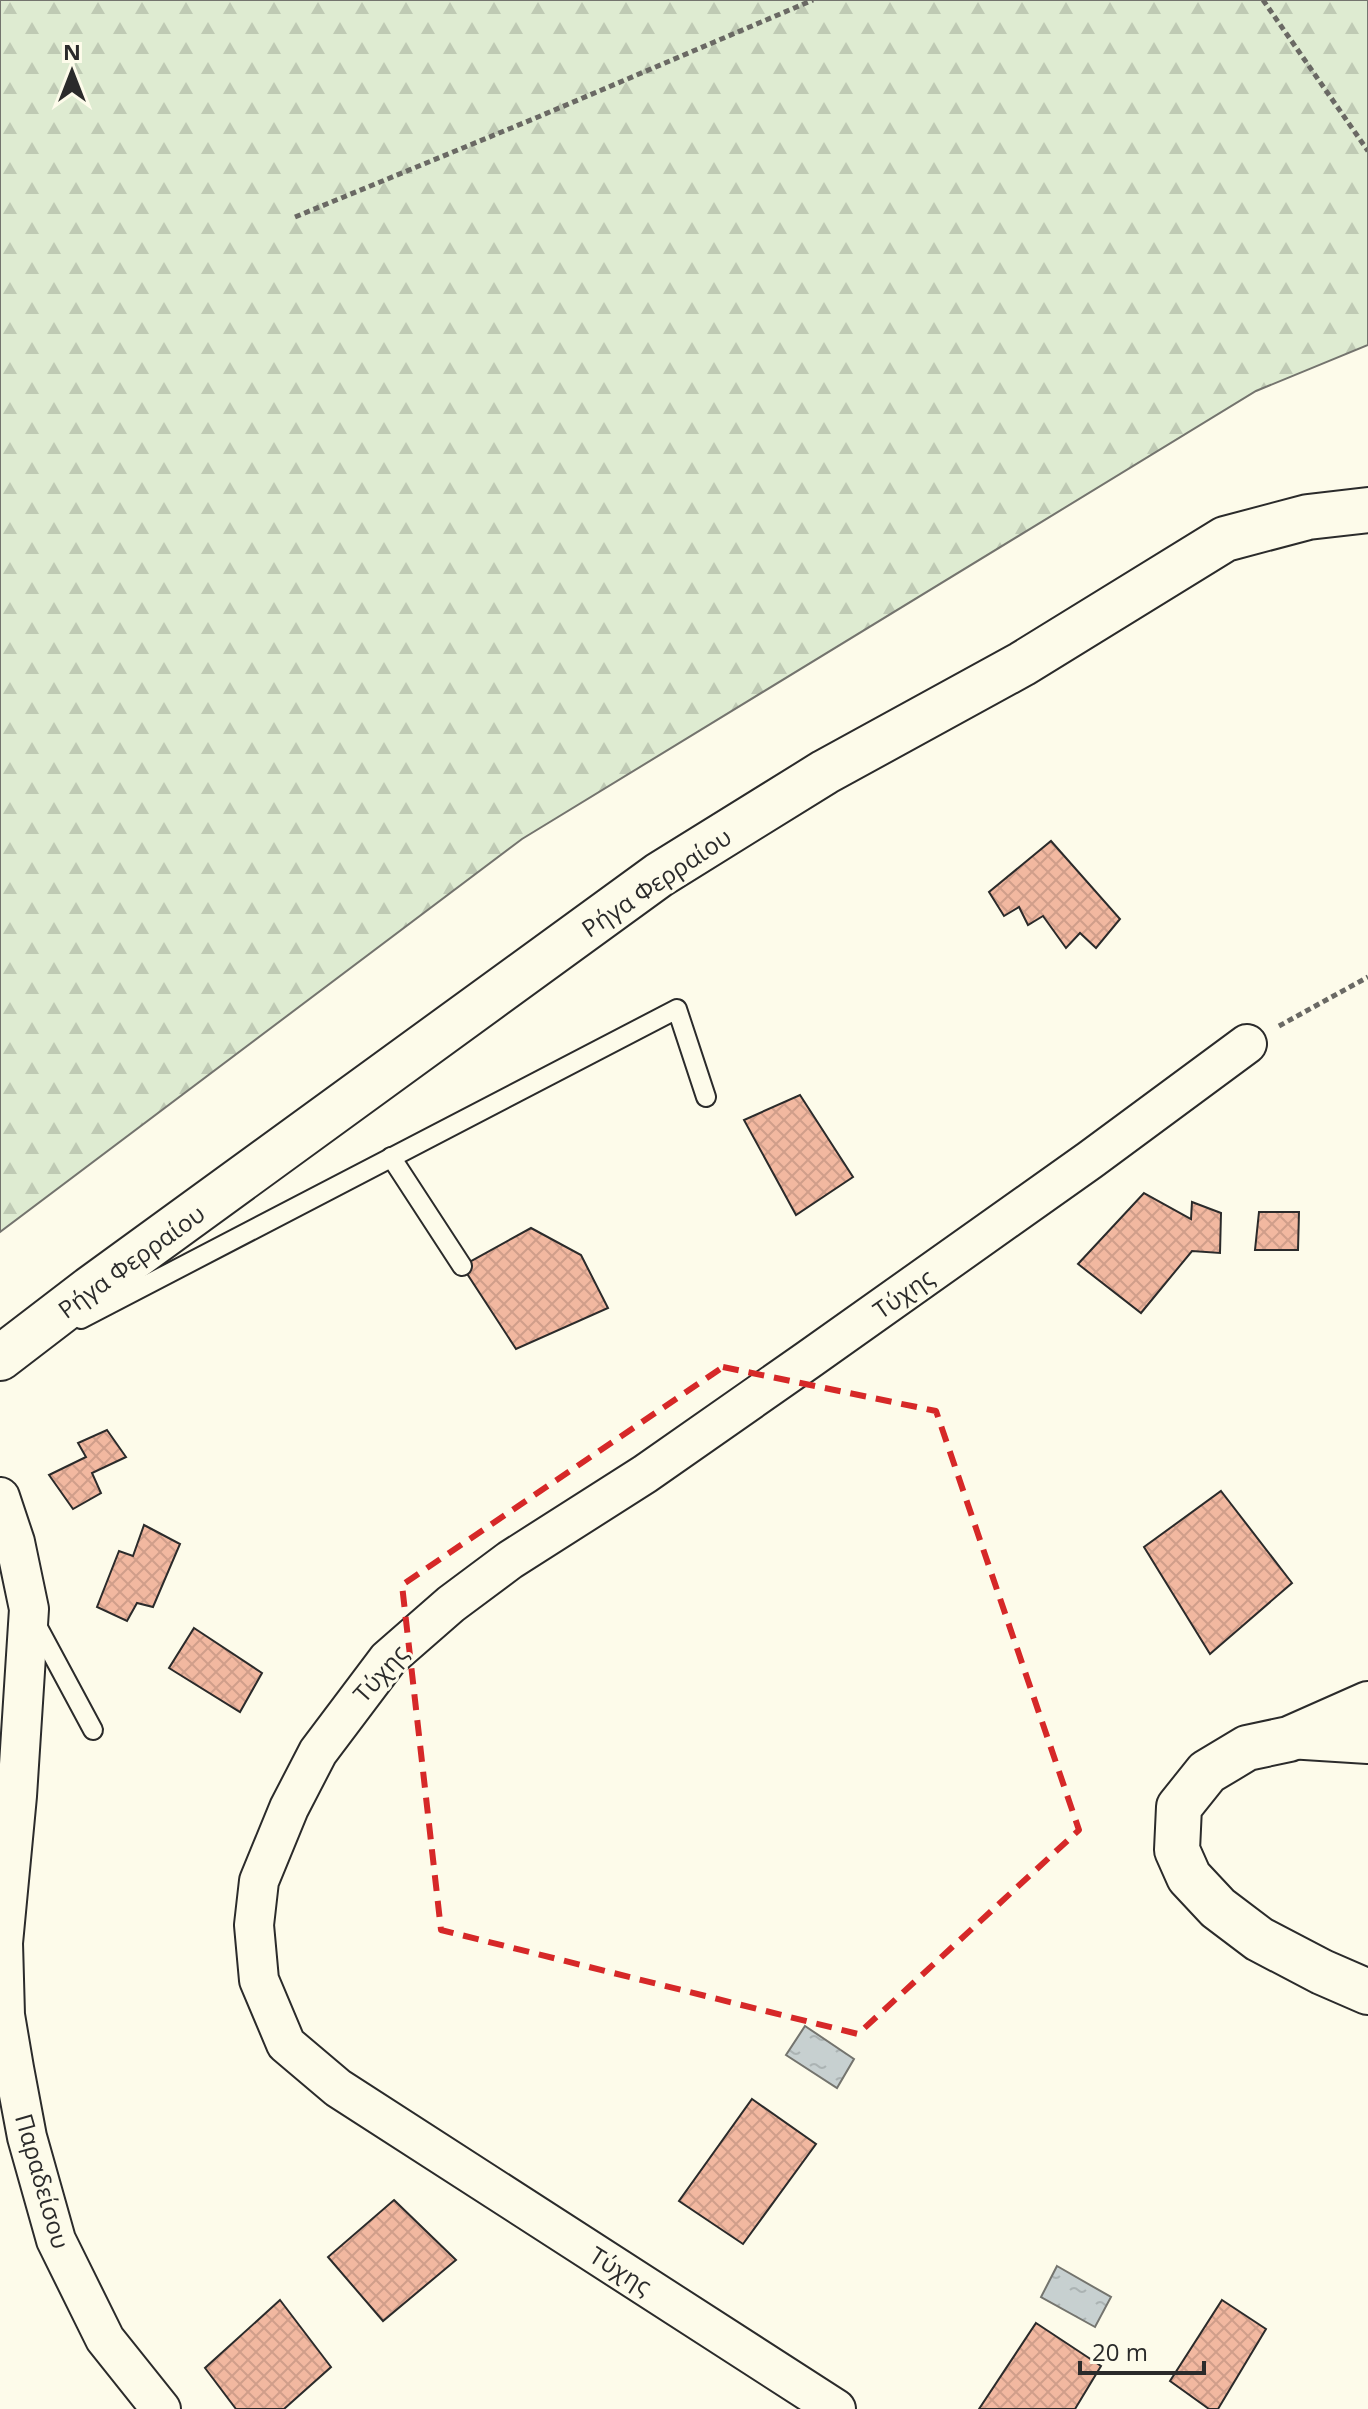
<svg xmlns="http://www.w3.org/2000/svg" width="1368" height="2409" viewBox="0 0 1368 2409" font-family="'Open Sans',sans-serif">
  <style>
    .forest { fill: url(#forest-firs); stroke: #74746e; stroke-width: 2 }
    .water { fill: url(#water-ripples); stroke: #74746e; stroke-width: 2 }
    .building { fill: url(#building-cross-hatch); stroke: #2b2b2b; stroke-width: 2 }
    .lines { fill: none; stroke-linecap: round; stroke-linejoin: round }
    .lane-casing { stroke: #2b2b2b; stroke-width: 22 }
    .street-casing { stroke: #2b2b2b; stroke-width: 42 }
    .secondary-casing { stroke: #2b2b2b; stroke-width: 48 }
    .path { stroke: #6a6964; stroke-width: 5; stroke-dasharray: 6 4; stroke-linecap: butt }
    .lane { stroke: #fdfbea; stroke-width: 18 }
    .street { stroke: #fdfbea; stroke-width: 38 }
    .secondary { stroke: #fdfbea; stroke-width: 44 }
    .marked { fill: none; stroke: #d62828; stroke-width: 6; stroke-dasharray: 16 10; stroke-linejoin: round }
    .labels { text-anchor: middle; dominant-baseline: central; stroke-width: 6; stroke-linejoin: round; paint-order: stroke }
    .street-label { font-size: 24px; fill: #2b2b2b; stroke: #fdfbea }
  </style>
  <defs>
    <pattern id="forest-firs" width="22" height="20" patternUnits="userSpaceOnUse" patternTransform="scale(2)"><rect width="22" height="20" fill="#deebd1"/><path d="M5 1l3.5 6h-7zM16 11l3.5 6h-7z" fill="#bfcab4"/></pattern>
    <pattern id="water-ripples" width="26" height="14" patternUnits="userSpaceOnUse" patternTransform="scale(2)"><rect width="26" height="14" fill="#c7d0d0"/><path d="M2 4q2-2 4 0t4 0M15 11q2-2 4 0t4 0" fill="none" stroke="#abb3b3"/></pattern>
    <pattern id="building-cross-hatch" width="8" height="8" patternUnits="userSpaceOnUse" patternTransform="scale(2)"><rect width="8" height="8" fill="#f2b8a0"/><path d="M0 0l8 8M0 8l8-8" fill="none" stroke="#d09e8a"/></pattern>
  </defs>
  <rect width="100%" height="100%" fill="#fdfbea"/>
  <path class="forest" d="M0 0H1368V345L1256 391 522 839 0 1232Z"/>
  <g class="water">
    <path d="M805 2026 854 2059 837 2088 786 2055Z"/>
    <path d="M1057 2266 1111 2297 1095 2327 1041 2297Z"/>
  </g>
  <g class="building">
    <path d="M1051 841 1120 919 1096 948 1080 933 1066 948 1043 916 1028 925 1019 907 1004 916 989 892Z"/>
    <path d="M800 1095 853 1177 796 1215 744 1120Z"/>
    <path d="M1144 1193 1191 1219 1192 1202 1221 1213 1220 1253 1192 1251 1141 1313 1078 1264Z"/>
    <path d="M1259 1212H1299L1298 1250H1255Z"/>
    <path d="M531 1228 581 1255 608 1308 516 1349 462 1266Z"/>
    <path d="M107 1430 126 1457 92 1473 101 1493 73 1509 49 1475 86 1457 78 1443Z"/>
    <path d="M1221 1491 1292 1583 1210 1654 1144 1547Z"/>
    <path d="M144 1525 180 1544 153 1607 137 1603 127 1621 97 1607 119 1551 133 1556Z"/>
    <path d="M194 1628 262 1673 240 1712 169 1668Z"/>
    <path d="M752 2099 816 2144 743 2244 679 2201Z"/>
    <path d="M394 2200 456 2260 383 2321 328 2257Z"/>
    <path d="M280 2300 331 2367 284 2409H236L205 2368Z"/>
    <path d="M1222 2300 1266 2329 1218 2409H1209L1170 2381Z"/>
    <path d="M1036 2323 1101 2366 1075 2409H979Z"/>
  </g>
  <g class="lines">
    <g class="lane-casing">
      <g id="lane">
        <path d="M391 1157 462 1266"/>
        <path d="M81 1319 677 1009 706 1097"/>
        <path d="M35 1622 93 1730"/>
      </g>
    </g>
    <g class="street-casing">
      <g id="street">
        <path d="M0 1497 15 1542 29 1609 17 1796 3 1943 5 2015 14 2068 27 2137 56 2240 105 2339 161 2409"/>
        <path d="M1289 1739 1368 1744"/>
        <path d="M836 2409 338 2088 286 2044 259 1980 254 1925 259 1881 289 1808 318 1752 388 1659 451 1604 510 1560 645 1474 808 1360 1090 1160 1247 1044"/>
      </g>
    </g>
    <g class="secondary-casing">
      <g id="secondary">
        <path d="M0 1358 90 1289 659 875 825 772 1022 664 1225 539 1308 517 1368 510"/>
        <path d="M1368 1704 1289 1739 1247 1748 1207 1772 1179 1807 1177 1850 1189 1877 1218 1908 1259 1939 1322 1972 1368 1992"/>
      </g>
    </g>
    <g class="path">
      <path d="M1263 0 1368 151"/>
      <path d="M295 217 538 117 813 0"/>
      <path d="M1279 1026 1368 977"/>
    </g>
    <use href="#lane" class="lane"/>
    <use href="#street" class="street"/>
    <use href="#secondary" class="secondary"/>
  </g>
  <path class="marked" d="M723 1367 936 1411 1079 1830 858 2034 441 1930 402 1585Z"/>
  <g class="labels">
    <g class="street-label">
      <text transform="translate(656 882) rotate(-34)">Ρήγα Φερραίου</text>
      <text transform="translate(131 1261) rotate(-36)">Ρήγα Φερραίου</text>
      <text transform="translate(903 1293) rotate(-35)">Τύχης</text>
      <text transform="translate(380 1673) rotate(-48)">Τύχης</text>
      <text transform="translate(43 2181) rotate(74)">Παραδείσου</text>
      <text transform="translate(621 2270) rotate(32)">Τύχης</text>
    </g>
  </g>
  <g transform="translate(72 72)" stroke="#fdfbea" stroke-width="6" paint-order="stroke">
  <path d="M0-6L14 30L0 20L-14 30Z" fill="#2b2b2b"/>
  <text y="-12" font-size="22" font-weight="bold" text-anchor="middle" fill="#2b2b2b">N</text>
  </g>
  <path d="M1080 2361v12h124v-12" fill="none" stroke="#2b2b2b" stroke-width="4"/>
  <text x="1092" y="2361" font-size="24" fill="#2b2b2b" stroke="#fdfbea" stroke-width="6" paint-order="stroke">20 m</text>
</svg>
